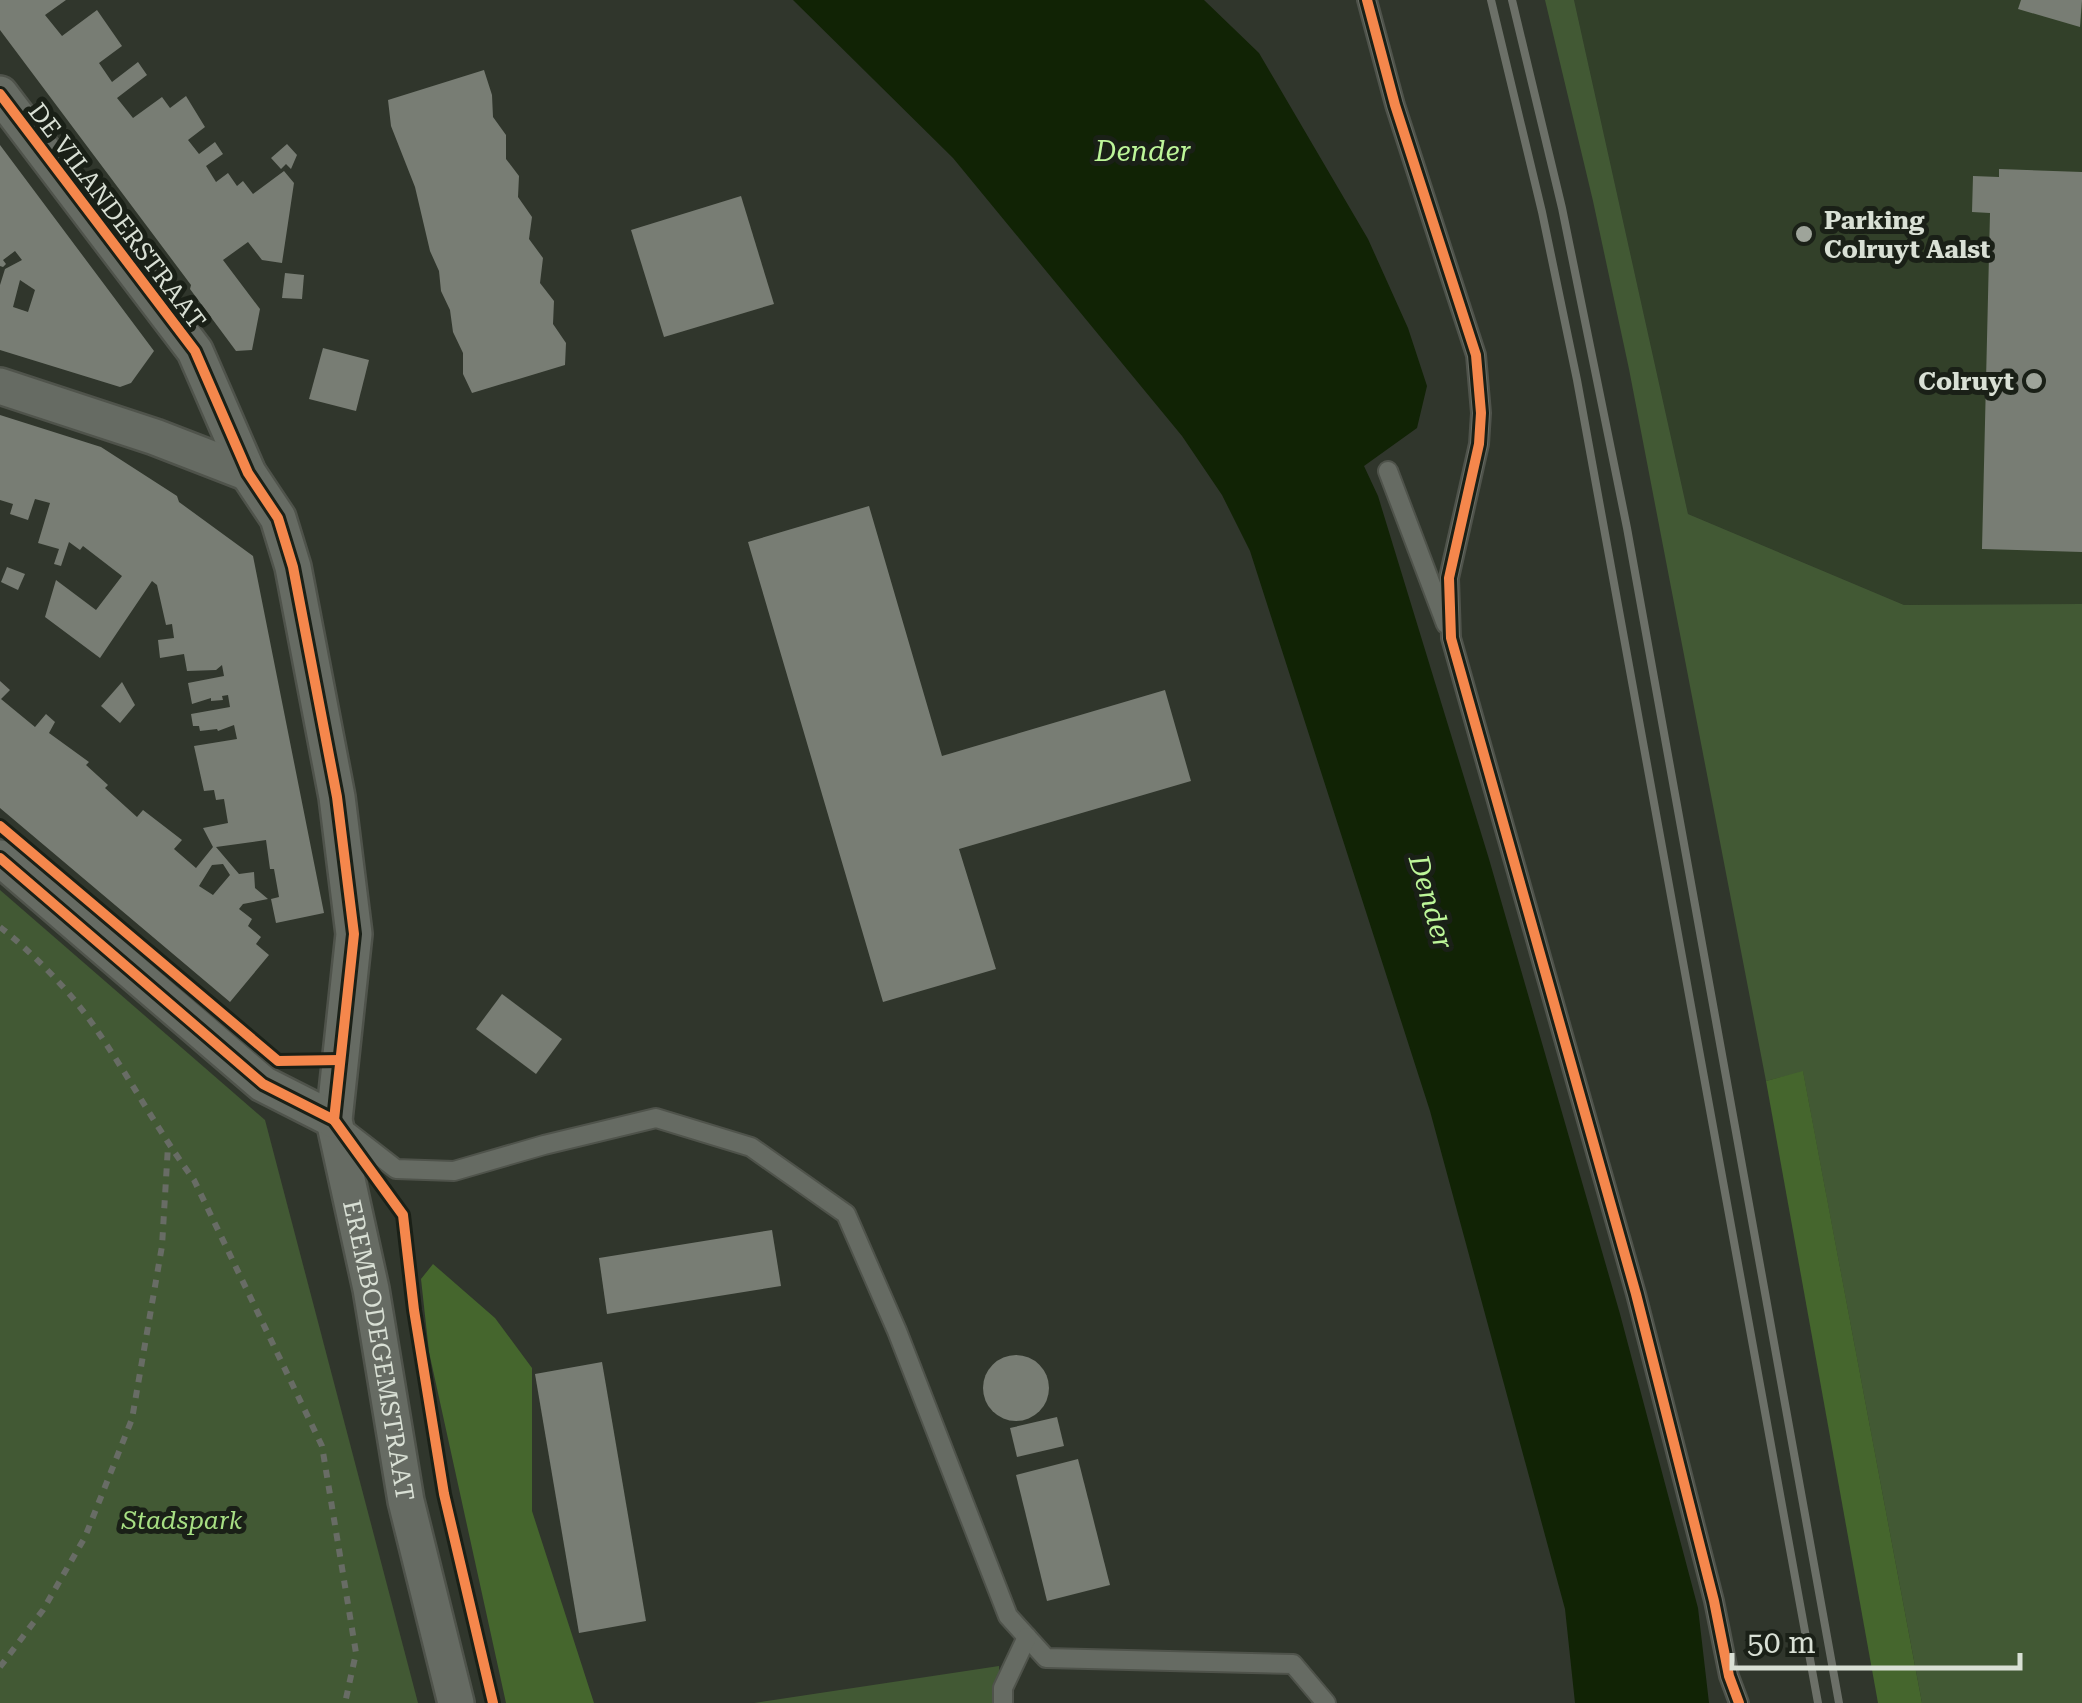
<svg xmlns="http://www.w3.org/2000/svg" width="2082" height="1703" viewBox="0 0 2082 1703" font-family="'Roboto Serif',serif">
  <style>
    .built { fill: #324029 }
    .green { fill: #425934 }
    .forest { fill: #45662d }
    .water { fill: #112305 }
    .building { fill: #787d74; fill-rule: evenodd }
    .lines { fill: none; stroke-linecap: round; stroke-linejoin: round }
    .service-casing { stroke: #4f534b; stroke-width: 22 }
    .minor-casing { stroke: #4f534b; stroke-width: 40 }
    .path { stroke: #686c65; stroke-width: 6; stroke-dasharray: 8 8; stroke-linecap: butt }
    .service { stroke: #666b63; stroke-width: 18 }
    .minor { stroke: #666b63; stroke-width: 35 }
    .rail { stroke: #6c7068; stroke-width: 8 }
    .cycleway-casing { stroke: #1a2017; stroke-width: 16 }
    .cycleway { stroke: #f5874c; stroke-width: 10 }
    .poi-dot { fill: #9ea49a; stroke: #1a2017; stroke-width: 4 }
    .labels { text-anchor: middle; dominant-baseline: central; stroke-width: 10; stroke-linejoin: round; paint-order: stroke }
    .street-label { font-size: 25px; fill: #d9e0d5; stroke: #1a2017 }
    .poi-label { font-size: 25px; font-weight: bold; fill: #d9e0d5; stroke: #1a2017; text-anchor: start }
    .park-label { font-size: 25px; font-style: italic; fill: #a7df83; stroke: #1a2017 }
    .water-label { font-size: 28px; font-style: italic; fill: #bdf699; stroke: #1a2017 }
  </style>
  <rect width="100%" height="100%" fill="#30362c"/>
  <path class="built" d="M1574 0H2082V604L1904 605 1688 514Z"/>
  <g class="green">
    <path d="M1545 0H1574L1688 514 1904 605 2082 604V1703H1922L1803 1072 1766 1081 1629 369 1593 201Z"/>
    <path d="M0 890 265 1120 418 1703H0Z"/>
    <path d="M999 1666 1000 1703H754Z"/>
  </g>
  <g class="forest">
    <path d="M1803 1071 1922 1703H1878L1766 1081Z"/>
    <path d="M433 1264 495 1318 532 1368V1511L594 1703H506L429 1352 421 1279Z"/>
  </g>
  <path class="water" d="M793 0H1204L1259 53 1368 239 1408 328 1427 386 1417 428 1364 466 1378 496 1489 859 1620 1314 1698 1608 1709 1703H1575L1565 1609 1430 1111 1250 551 1222 495 1182 436 953 158Z"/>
  <g class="building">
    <path d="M0 0H66L45 15 62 36 97 10 122 46 99 63 112 82 138 62 147 75 117 98 133 118 162 97 170 108 186 96 205 127 188 140 199 154 215 142 223 154 206 166 216 182 228 173 237 186 243 181 253 194 284 171 294 183 282 263 262 260 248 242 223 260 260 309 252 350 236 351 190 289 191 285 0 30Z"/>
    <path d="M2021 0H2082L2080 27 2018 9Z"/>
    <path d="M484 70 492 95 493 117 506 135V159L519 176 518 197 532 217 529 239 543 258 540 283 554 301 553 324 566 343 565 365 472 393 463 374V353L453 332 450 310 441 291 439 271 430 251 415 187 391 126 388 100Z"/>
    <path d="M287 144 297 155 291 169 286 164 281 169 271 158Z"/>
    <path d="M0 145 154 351 131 383 120 387 0 350V285L5 269 22 260 15 251 3 260 6 264 3 267 0 266ZM20 280 35 290 28 312 13 307Z"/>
    <path d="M1999 169 2082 172V552L1982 549 1990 213 1972 212 1973 176 1999 177Z"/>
    <path d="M741 196 774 304 664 337 631 230Z"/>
    <path d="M285 273 304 275 302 299 282 298Z"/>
    <path d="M323 348 369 360 356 411 309 399Z"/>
    <path d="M0 415 101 447 177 496 179 502 253 556 324 913 276 923 271 899 279 897 274 869H270L266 840 216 847 239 874 254 872 255 888 268 899 243 904 239 909 252 919 248 926 261 937 256 944 269 955 230 1002 0 808V681L10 690 1 699 35 727 46 714 55 722 49 733 89 762 86 765 108 785 105 788 137 817 143 810 182 840 174 849 196 868 213 847 203 828 228 823 224 799 216 800 214 790 204 791 194 746 237 739 234 725 218 731 217 729 200 731 199 726H193L191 714 230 707 228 695 222 696 223 700 211 701V698L192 704 188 683 224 676 222 665 216 670 187 671 184 654 160 658 158 640 174 638 172 624 166 625 157 585 152 581 100 658 45 617 56 580 96 610 122 576 83 546 80 550 69 542 61 566 54 564 59 549 38 543 50 503 35 499 28 520 10 514 13 504 0 500ZM223 864 230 875 213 895 199 886 212 865Z"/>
    <path d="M869 506 942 756 1165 690 1191 781 959 849 996 969 883 1002 748 542Z"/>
    <path d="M7 567 25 574 18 590 1 582Z"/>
    <path d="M122 682 135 705 120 723 101 706Z"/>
    <path d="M502 994 562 1039 536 1074 476 1029Z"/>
    <path d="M772 1230 781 1286 607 1314 599 1258Z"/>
    <circle cx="1016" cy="1388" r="33"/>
    <path d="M602 1362 646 1621 579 1633 535 1374Z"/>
    <path d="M1057 1417 1064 1446 1017 1457 1010 1428Z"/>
    <path d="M1078 1459 1110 1585 1047 1601 1016 1475Z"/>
  </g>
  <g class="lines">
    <g class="service-casing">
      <g id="service">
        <path d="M1367 0 1395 105 1476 355 1481 413 1479 444 1449 578 1451 638 1636 1294 1714 1601 1729 1676 1739 1703"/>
        <path d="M1388 471 1446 624"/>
        <path d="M338 1124 396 1169 454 1171 544 1145 656 1118 751 1147 846 1214 897 1331 1008 1616 1046 1658 1293 1664 1326 1703"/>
        <path d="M1003 1703V1688L1027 1637"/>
      </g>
    </g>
    <g class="minor-casing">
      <g id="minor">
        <path id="s1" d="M0 94 195 351 248 473 278 518 293 567 337 797 354 934 334 1120 371 1289 406 1501 456 1703"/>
        <path d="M0 386 155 437 248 473"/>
        <path d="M0 858 263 1084 334 1120"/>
      </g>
    </g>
    <g class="path">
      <path d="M0 927C33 953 73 994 96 1029 130 1078 158 1131 194 1180L322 1446 356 1653 345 1703"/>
      <path d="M0 1667 43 1610 85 1537 132 1419 162 1246 168 1146"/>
    </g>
    <use href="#service" class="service"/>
    <use href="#minor" class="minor"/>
    <g class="rail">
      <path d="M1491 0 1542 212 1577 380 1818 1703"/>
      <path d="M1512 0 1562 208 1627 528 1839 1703"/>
    </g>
    <g class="cycleway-casing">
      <g id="cycleway">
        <path d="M1367 0 1395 105 1476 355 1481 413 1479 444 1449 578 1451 638 1636 1294 1714 1601 1729 1676 1739 1703"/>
        <path d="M0 94 195 351 248 473 278 518 293 567 337 797 354 934 334 1120"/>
        <path d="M0 826 278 1061 340 1060"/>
        <path d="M0 858 263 1084 334 1120 403 1215 414 1310 444 1494 493 1703"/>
      </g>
    </g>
    <use href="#cycleway" class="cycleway"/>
  </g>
  <g class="poi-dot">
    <circle cx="1804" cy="234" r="10"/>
    <circle cx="2034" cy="381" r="10"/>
  </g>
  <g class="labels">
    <g class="street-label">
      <text transform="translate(117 216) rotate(53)">DE VILANDERSTRAAT</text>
      <text stroke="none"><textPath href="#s1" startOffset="1355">EREMBODEGEMSTRAAT</textPath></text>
    </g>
    <g class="poi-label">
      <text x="1824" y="220">Parking<tspan x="1824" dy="29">Colruyt Aalst</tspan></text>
      <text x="2014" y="381" text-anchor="end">Colruyt</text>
    </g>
    <g class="park-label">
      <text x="182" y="1520">Stadspark</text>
    </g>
    <g class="water-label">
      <text x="1143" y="151">Dender</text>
      <text transform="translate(1431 902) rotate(74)">Dender</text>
    </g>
  </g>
  <path d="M1732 1653v15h288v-15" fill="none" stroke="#d9e0d5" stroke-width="5"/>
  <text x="1747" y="1653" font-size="30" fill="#d9e0d5" stroke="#1a2017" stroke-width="8" paint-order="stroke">50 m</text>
</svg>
